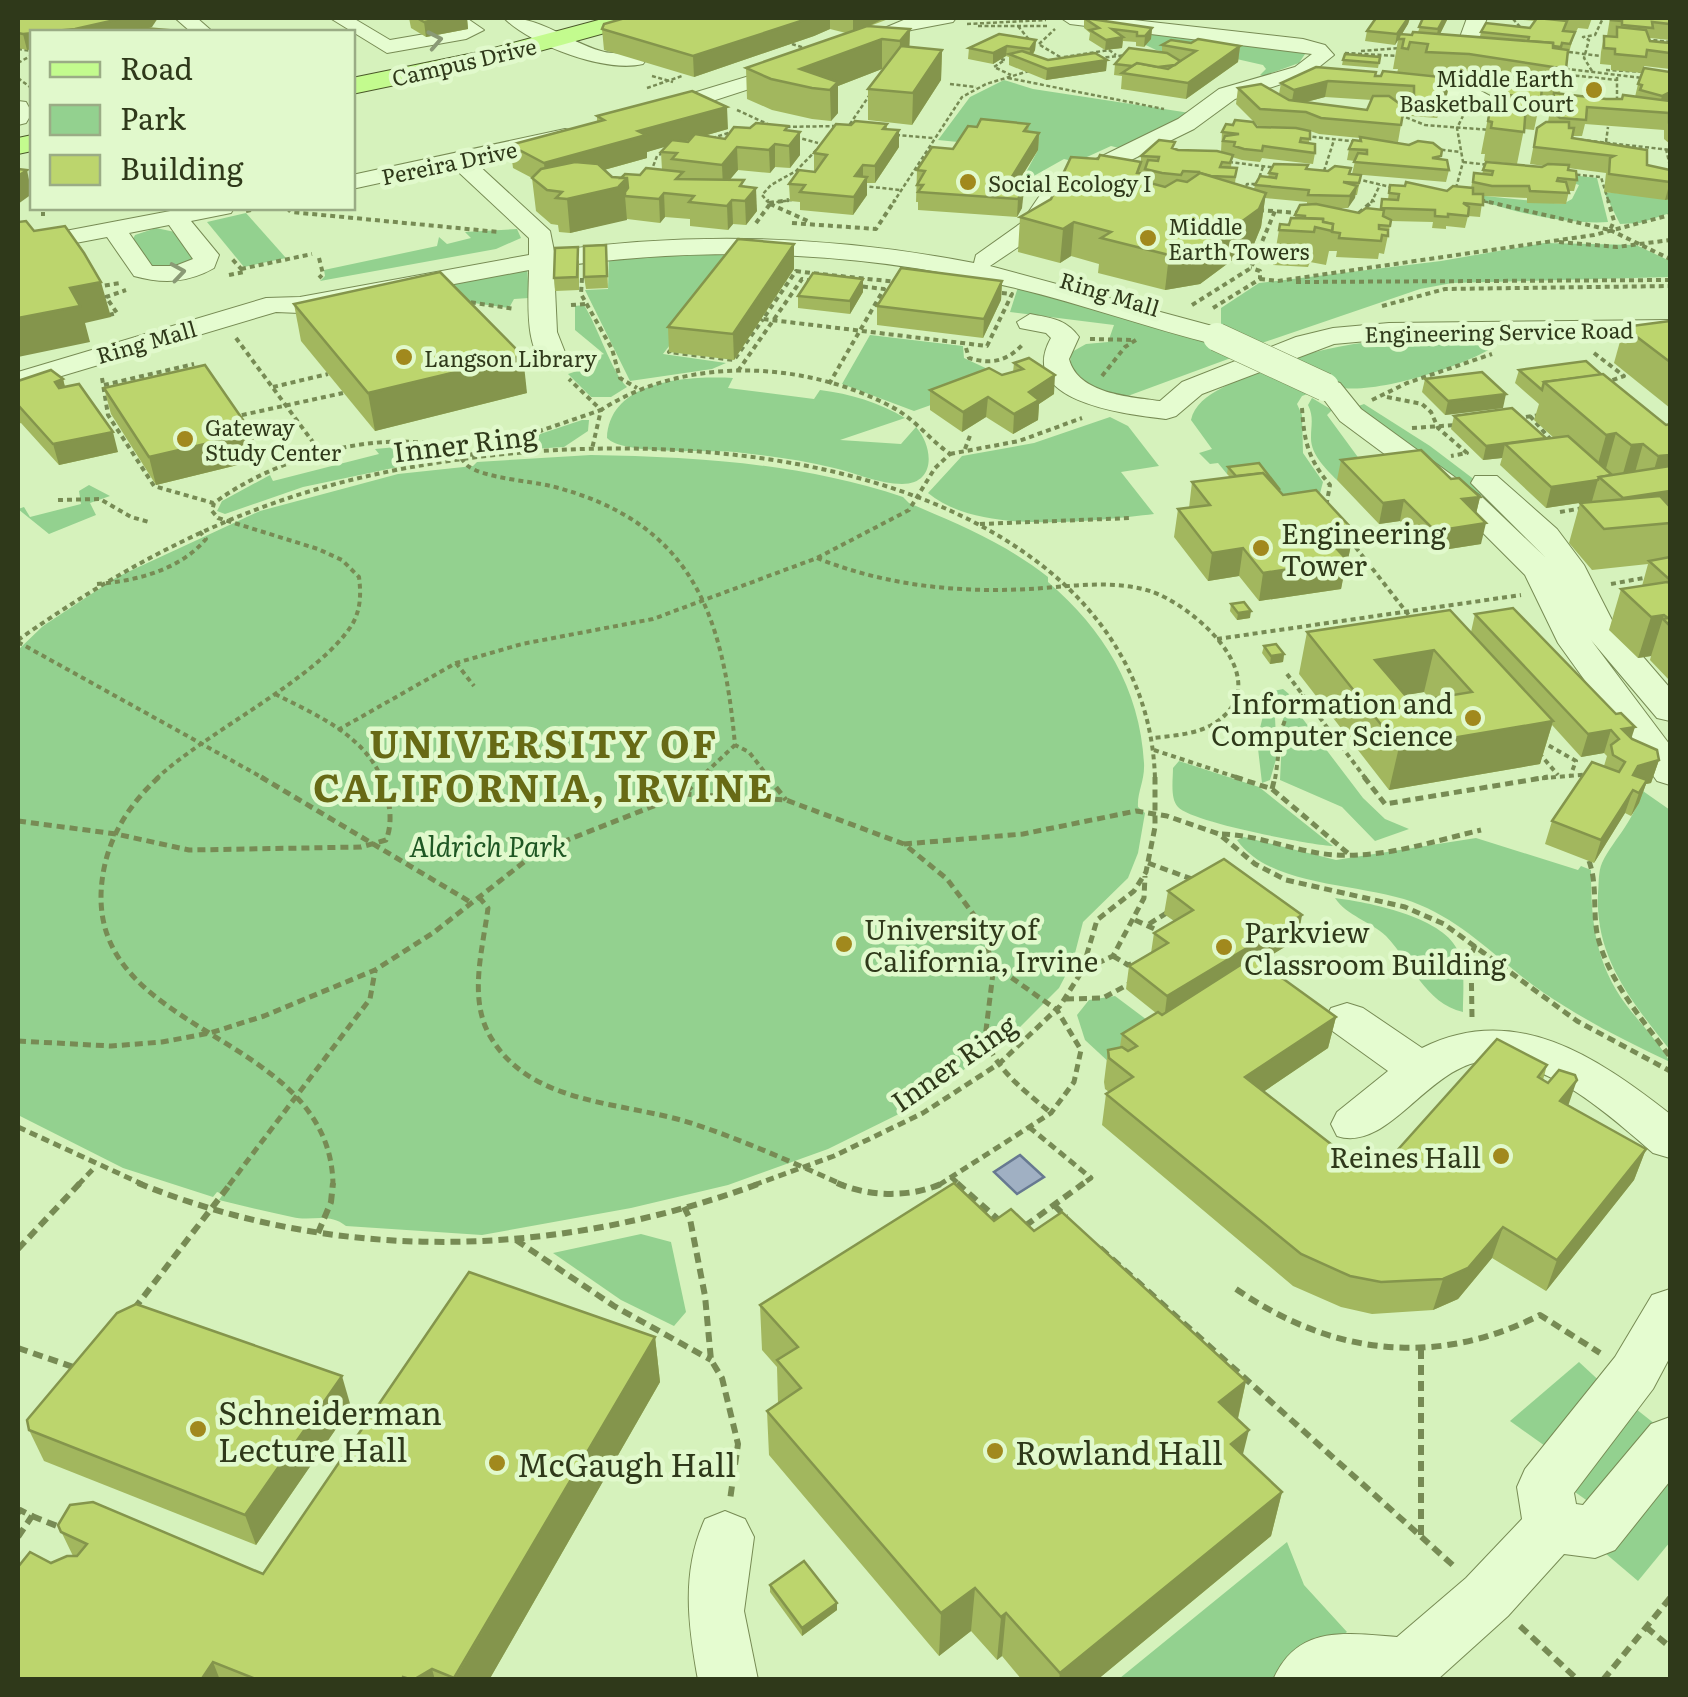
<svg xmlns="http://www.w3.org/2000/svg" width="1688" height="1697" viewBox="0 0 1688 1697" font-family="Literata,serif">
  <style>
    .green { fill: #93d18f }
    .water { fill: #a0b0c3; stroke: #677991; stroke-width: 2.5 }
    .lines { fill: none; stroke-linecap: round; stroke-linejoin: round }
    .minor-casing { stroke: #778b54; stroke-width: 2 }
    .major-casing { stroke: #4a5829; stroke-width: 2 }
    .path-far3 { stroke: #778b54; stroke-width: 2.5; stroke-dasharray: 4 2.5; stroke-linecap: butt }
    .path-far2 { stroke: #778b54; stroke-width: 4; stroke-dasharray: 5 4; stroke-linecap: butt }
    .path-far1 { stroke: #778b54; stroke-width: 5; stroke-dasharray: 8 5; stroke-linecap: butt }
    .path { stroke: #778b54; stroke-width: 6; stroke-dasharray: 10 6; stroke-linecap: butt }
    .minor { fill: #e5fcd0; fill-rule: evenodd }
    .major { fill: #c3fb8e; fill-rule: evenodd }
    .minor-bridge-casing { stroke: #778b54; stroke-width: 29; stroke-linecap: butt }
    .path-bridge-far1 { stroke: #778b54; stroke-width: 2.5; stroke-dasharray: 4 2.5; stroke-linecap: butt }
    .path-bridge { stroke: #778b54; stroke-width: 4; stroke-dasharray: 5 4; stroke-linecap: butt }
    .minor-bridge { stroke: #e5fcd0; stroke-width: 28 }
    .wall { fill: #a2b75e; fill-rule: evenodd }
    .shaded-wall { fill: #84954c }
    .building { fill: #bcd56d; stroke: #84954c; stroke-width: 2.5; fill-rule: evenodd }
    .oneway { stroke: #8a9a75 }
    .poi-dot { fill: #a1891d; stroke: #e1f9cc; stroke-width: 4 }
    .labels { text-anchor: middle; dominant-baseline: central; stroke-width: 9; stroke-linejoin: round; paint-order: stroke }
    .far-street-label { font-size: 22px; fill: #2f391a; stroke: #e1f9cc }
    .far-poi-label { font-size: 22px; fill: #2f391a; stroke: #e1f9cc; text-anchor: start }
    .street-label { font-size: 28px; fill: #2f391a; stroke: #e1f9cc }
    .poi-label { font-size: 28px; fill: #2f391a; stroke: #e1f9cc; text-anchor: start }
    .park-label { font-size: 28px; font-style: italic; fill: #1e5723; stroke: #e1f9cc }
    .near-poi-label { font-size: 32px; fill: #2f391a; stroke: #e1f9cc; text-anchor: start }
    .district-label { font-size: 38px; font-weight: bold; letter-spacing: 2.5px; fill: #676a15; stroke: #e1f9cc }
  </style>
  <rect width="100%" height="100%" fill="#d6f2bc"/>
  <g class="green">
    <path d="M1132 31 1297 50 1305 54 1299 63 1263 76 1260 75 1266 69 1263 65 1219 55 1189 57 1156 50 1125 35Z"/>
    <path d="M1004 80 1033 89 1190 113 1119 148 1111 146 1076 162 1064 159 1032 177 1024 176 1038 150 938 140 970 97Z"/>
    <path d="M1571 175 1597 178 1608 222C1570 225 1501 211 1466 194L1563 204 1572 199 1579 185 1567 181Z"/>
    <path d="M1604 192 1670 198V213L1640 223 1620 224Z"/>
    <path d="M246 213 286 258 244 267 207 222Z"/>
    <path d="M156 228 175 232 196 258 184 268H153L133 239 135 235Z"/>
    <path d="M517 229 521 238 496 249 320 281 325 276 324 270 437 246 439 237 447 244 471 238 465 232Z"/>
    <path d="M1544 243 1636 245 1670 261V277L1452 283 1420 289 1253 346 1221 331V308L1259 283 1441 261Z"/>
    <path d="M724 250 735 260 663 354 726 363 712 369 630 381 585 290 608 289 609 256Z"/>
    <path d="M527 265 529 298 514 299 509 308 381 290Z"/>
    <path d="M1019 284 1189 332 1239 355 1125 397 1091 387 1071 367 1070 353 1086 344 1108 342 1114 325 1010 312Z"/>
    <path d="M584 305C599 329 611 371 627 387L611 397H591L568 374 592 366 586 359 604 354 575 330V306Z"/>
    <path d="M870 335 963 346 964 358 1007 378 914 411 842 384Z"/>
    <path d="M1507 337C1480 363 1381 393 1344 388 1326 386 1302 369 1286 361 1358 335 1431 338 1507 337Z"/>
    <path d="M1268 368 1316 391 1302 396 1297 404 1302 415 1303 453 1323 482 1319 497H1279L1258 470 1227 474 1218 463 1210 464 1199 453 1212 449 1191 420C1197 391 1243 380 1268 368Z"/>
    <path d="M733 378 728 388 814 399 820 390C851 394 878 402 905 418L840 440 901 444 916 427C933 446 937 484 902 484 880 484 855 473 834 468 802 460 768 456 735 452 707 450 623 455 607 438 610 379 689 376 733 378Z"/>
    <path d="M1312 398 1332 410 1327 415 1371 475 1337 480C1326 469 1311 455 1311 438 1311 425 1314 417 1308 405Z"/>
    <path d="M1364 404 1430 446 1492 493 1470 497 1350 409Z"/>
    <path d="M1110 417 1128 426 1159 466 1121 472 1154 514C1092 521 979 536 928 493L962 456 1034 443Z"/>
    <path d="M582 420H589L588 431 564 447 486 452Z"/>
    <path d="M418 445 441 448 450 456 303 487 225 514 217 511 222 501 270 475 273 481 379 454 375 449Z"/>
    <path d="M591 455C699 457 800 463 903 497L909 503C958 524 1005 543 1048 577V582C1103 629 1140 688 1144 763 1145 781 1137 792 1138 807L1145 813 1138 853 1128 878 1083 922 1073 961 1059 988 1011 1036 909 1109 828 1149 728 1185 631 1208 482 1235 346 1226C328 1212 312 1222 292 1217 267 1212 243 1206 219 1200L223 1194 217 1192 213 1197 123 1168 18 1115V650L43 626 117 577 260 511 398 474 473 466 477 462Z"/>
    <path d="M89 485 110 496 90 503 96 515 49 534 18 509 24 507 30 517 81 504 79 491Z"/>
    <path d="M1283 689 1289 694 1275 718 1277 756 1270 780 1262 783 1257 740 1269 692Z"/>
    <path d="M1293 706 1363 798 1385 819 1409 829 1375 841 1342 807 1280 780 1283 719Z"/>
    <path d="M1179 761 1259 787 1333 846C1310 845 1191 822 1178 807 1170 799 1173 780 1173 768Z"/>
    <path d="M1640 789 1670 810V1050C1632 1002 1595 958 1598 894 1599 884 1598 872 1602 863 1614 838 1638 818 1640 789Z"/>
    <path d="M1244 837 1336 860 1476 838 1578 870 1581 866 1591 870C1591 922 1595 963 1627 1006 1641 1024 1659 1043 1670 1062 1627 1042 1584 1020 1544 993 1502 964 1468 925 1420 905 1368 882 1272 890 1237 840Z"/>
    <path d="M1335 898C1368 902 1442 917 1457 949 1466 966 1463 993 1463 1012 1425 1003 1412 963 1386 936 1370 921 1347 916 1335 898Z"/>
    <path d="M1115 996 1167 1035 1112 1065 1085 1040 1077 1015 1089 1000Z"/>
    <path d="M641 1234 671 1242 686 1312 674 1326 621 1300 553 1253Z"/>
    <path d="M1579 1362 1606 1387 1555 1453 1510 1421Z"/>
    <path d="M1631 1405 1665 1432 1599 1509 1565 1485Z"/>
    <path d="M1670 1471V1542L1638 1581 1605 1553Z"/>
    <path d="M1287 1542 1304 1585 1347 1632 1281 1679 1120 1678Z"/>
  </g>
  <path class="water" d="M1020 1155 1044 1177 1017 1194 994 1172Z"/>
  <g class="lines">
    <g class="minor-casing">
      <g id="minor">
        <path d="M175 18H197L213 32H191Z"/>
        <path d="M330 18H353L390 40 460 28 461 21 468 19 484 30 466 39 387 53Z"/>
        <path d="M504 18C540 16 567 41 601 51 616 56 635 50 646 60L643 64C605 73 531 45 504 18Z"/>
        <path d="M956 18 953 22 911 30 849 53 839 47 906 19Z"/>
        <path d="M1061 18H1116L1303 39 1325 45 1334 55 1309 75 1235 99 1194 129 1066 192 1039 233 990 266 1216 327 1231 337 1227 343 1217 345C1148 328 1080 303 1011 287 861 251 707 245 554 267L557 332 568 360 554 368C522 361 529 296 529 270L300 313 276 312 18 389V372L266 298 300 297 529 255V238L453 167 352 189V175L565 129 573 131 576 136 573 141 475 162 550 231 554 251C694 231 835 236 974 263L976 255 1021 223 1049 182 1178 119 1219 89 1295 67 1312 54 1070 24Z"/>
        <path d="M1467 18H1487L1472 59 1462 65 1452 59Z"/>
        <path d="M795 62 802 64 805 68 802 72 663 117H647L644 112 647 107Z"/>
        <path d="M1395 78 1479 90 1490 96 1479 102 1388 88 1384 84Z"/>
        <path d="M18 101 26 102 32 113 26 123 18 125Z"/>
        <path d="M186 208H234L231 213 191 221 219 255 214 268C188 283 163 284 134 276L107 237 18 254V240ZM169 225 193 259 175 266H152L129 233Z"/>
        <path d="M1030 314C1051 318 1066 319 1079 337L1069 359C1078 394 1130 397 1160 401L1182 382 1296 337 1333 328 1389 323 1670 320V336L1389 339 1334 344 1202 394 1176 416 1166 419C1125 414 1015 402 1051 338L1046 333 1020 328 1017 322Z"/>
        <path d="M1330 380 1340 383 1361 409 1482 497 1545 557 1471 483 1475 476H1497L1557 529 1584 565 1613 622 1670 688V721L1657 718 1591 640 1670 745V785L1657 781 1558 643 1525 575 1460 510 1340 421 1316 389 1320 383Z"/>
        <path d="M1347 1003 1363 1008 1422 1048C1515 1001 1597 1057 1670 1114V1158L1653 1153C1610 1116 1555 1066 1496 1061 1432 1055 1392 1154 1337 1136L1331 1124 1337 1112 1388 1071 1331 1030 1325 1019 1331 1008Z"/>
        <path d="M1670 1289V1357L1653 1389 1574 1493 1576 1504 1583 1505 1651 1424 1670 1417V1481L1615 1550 1595 1558 1564 1554 1508 1616 1437 1680H1273C1297 1624 1346 1633 1397 1637L1466 1578 1522 1519 1517 1487 1525 1469 1615 1357 1652 1295Z"/>
        <path d="M725 1511 745 1519 754 1537 744 1611 758 1680H698C688 1625 681 1571 705 1519Z"/>
      </g>
    </g>
    <g class="major-casing">
      <g id="major">
        <path d="M606 18H644L641 23 482 67 352 94V78L479 52Z"/>
        <path d="M32 135V151L18 154V138Z"/>
      </g>
    </g>
    <g class="path-far3">
      <path d="M1513 19 1521 28"/>
      <path d="M967 24 1046 20"/>
      <path d="M978 26H1048"/>
      <path d="M1018 26 1030 41"/>
      <path d="M1039 44 1055 29"/>
      <path d="M1040 45 1065 60"/>
      <path d="M1651 45 1652 40 1670 42"/>
      <path d="M18 49 32 51"/>
      <path d="M1361 51 1400 48"/>
      <path d="M1569 52 1600 56"/>
      <path d="M1345 53 1399 56"/>
      <path d="M1064 57 1109 50 1116 55"/>
      <path d="M1099 58 1128 55"/>
      <path d="M1001 59 1005 60 994 67 1011 75"/>
      <path d="M18 63 32 55"/>
      <path d="M1559 68 1643 78"/>
      <path d="M1606 70 1645 72"/>
      <path d="M1592 71 1584 58 1589 40 1583 37 1595 35 1603 18"/>
      <path d="M1569 75 1617 80"/>
      <path d="M652 76 673 82"/>
      <path d="M1617 77V101"/>
      <path d="M18 78 30 87"/>
      <path d="M1008 78 1164 109"/>
      <path d="M950 84 976 87"/>
      <path d="M647 88 682 76"/>
      <path d="M1568 97 1570 73"/>
      <path d="M1534 101 1558 104"/>
      <path d="M737 110 772 126"/>
      <path d="M1400 115 1425 125 1491 130"/>
      <path d="M780 127 839 126"/>
      <path d="M850 131V124L871 93"/>
      <path d="M896 135 933 138"/>
      <path d="M1306 136 1359 142"/>
      <path d="M796 137 818 143"/>
      <path d="M712 138 735 131"/>
      <path d="M1574 139 1670 150"/>
      <path d="M1606 142 1608 127"/>
      <path d="M1435 149 1461 152"/>
      <path d="M1666 149 1670 166"/>
      <path d="M1229 162 1277 168"/>
      <path d="M1463 162 1490 165"/>
      <path d="M1324 171 1334 140"/>
      <path d="M651 172 657 156 663 153"/>
      <path d="M1570 174 1601 177 1609 203"/>
      <path d="M1357 179 1395 188"/>
      <path d="M863 186 900 190"/>
      <path d="M1456 188 1463 162 1457 128 1463 116"/>
      <path d="M1244 192 1247 184H1257L1263 167"/>
      <path d="M1478 200 1491 203"/>
      <path d="M769 203 762 195 771 185 796 171 826 140"/>
      <path d="M770 203 792 200"/>
      <path d="M893 203 962 97 986 84 1029 71"/>
      <path d="M1371 203 1380 185"/>
    </g>
    <g class="path-far2">
      <path d="M1480 200 1610 230 1614 221 1608 200"/>
      <path d="M769 203 789 200"/>
      <path d="M770 204 808 221"/>
      <path d="M287 208 291 212 499 232"/>
      <path d="M1259 210 1298 213"/>
      <path d="M246 211 260 208"/>
      <path d="M1359 213 1374 200"/>
      <path d="M41 214H45"/>
      <path d="M756 223 770 204 767 200"/>
      <path d="M792 223 876 229 895 200"/>
      <path d="M1610 230 1670 259"/>
      <path d="M1559 242 1617 247 1670 240"/>
      <path d="M319 258 323 274 319 278"/>
      <path d="M241 269 312 254"/>
      <path d="M229 275 244 272 232 259"/>
      <path d="M582 278 581 294 612 349 620 378 637 388"/>
      <path d="M1260 279 1278 281 1594 235 1670 215"/>
      <path d="M1296 282 1670 280"/>
      <path d="M96 287 120 283"/>
      <path d="M462 301 515 309"/>
      <path d="M571 305 586 304"/>
      <path d="M1192 305 1251 268 1275 211"/>
      <path d="M1382 306 1445 289 1670 286"/>
      <path d="M1213 308 1260 279V271L1251 268"/>
      <path d="M109 315 117 313 106 297 126 290"/>
      <path d="M236 338 324 457"/>
      <path d="M1090 339 1134 340"/>
      <path d="M966 348 969 358C992 365 1008 361 1024 343"/>
      <path d="M672 349 669 352 734 360 763 319"/>
      <path d="M1594 353 1624 376 1610 381"/>
      <path d="M738 371 802 279 812 281"/>
      <path d="M1102 376 1125 347 1139 338"/>
      <path d="M102 378 108 415 154 486 213 503"/>
      <path d="M829 384 884 289 858 286"/>
      <path d="M104 385 194 364"/>
      <path d="M273 387 328 374"/>
      <path d="M1387 397 1422 404 1431 412 1438 428 1467 453 1451 456"/>
      <path d="M1372 400 1407 383 1492 354"/>
      <path d="M1302 408C1304 441 1308 459 1330 485L1326 507"/>
      <path d="M1530 416 1552 441"/>
      <path d="M233 417 343 393"/>
      <path d="M1517 418 1541 415"/>
      <path d="M1412 428 1456 425"/>
      <path d="M965 449 971 433"/>
      <path d="M950 454 1019 441 1082 418"/>
      <path d="M470 455 601 410 569 379"/>
      <path d="M58 500 100 499 131 517 149 522"/>
      <path d="M1560 512 1583 508"/>
      <path d="M980 524 1131 518"/>
      <path d="M1350 540 1411 618"/>
      <path d="M817 558C884 585 956 593 1028 589 1068 587 1111 579 1150 591 1190 604 1270 671 1225 715 1206 734 1178 735 1153 738"/>
      <path d="M97 584C136 581 180 570 206 539L198 530"/>
      <path d="M1611 584 1649 577"/>
      <path d="M1217 639 1521 595"/>
      <path d="M18 640C112 574 209 520 321 488 538 426 890 422 1066 586 1121 638 1153 703 1155 779"/>
      <path d="M18 642 265 779"/>
      <path d="M456 663 474 686"/>
      <path d="M1287 674 1366 779"/>
      <path d="M275 694C316 715 363 734 382 779"/>
      <path d="M338 730 456 663 522 644 653 619 817 558 909 510 935 468 950 454C929 439 913 417 890 406 802 360 685 356 601 410L592 449"/>
      <path d="M1541 741 1576 761 1571 774"/>
      <path d="M1154 750 1242 779"/>
      <path d="M1539 753 1558 775"/>
      <path d="M156 779C207 731 321 677 353 623 361 608 361 593 359 577L342 560 318 549 218 518 212 511 214 503C277 457 377 428 454 448 458 453 463 462 468 466 484 478 530 481 551 486 692 522 723 613 735 745L749 752 770 779"/>
      <path d="M699 779 735 745"/>
      <path d="M1275 779C1281 747 1276 718 1303 695"/>
      <path d="M1533 779 1591 774"/>
    </g>
    <g class="path-far1">
      <path d="M159 777C130 803 109 836 103 874 76 1038 331 1027 333 1185"/>
      <path d="M261 777 472 903"/>
      <path d="M768 777 786 800"/>
      <path d="M1235 777 1272 789 1350 855"/>
      <path d="M1364 777 1385 804 1548 777"/>
      <path d="M1272 789 1275 777"/>
      <path d="M686 792 702 777"/>
      <path d="M18 821 116 834 189 850 361 847 386 840C394 821 389 796 381 777"/>
      <path d="M1222 834C1261 835 1297 853 1336 855 1385 858 1434 841 1481 830"/>
      <path d="M904 844 1023 834 1136 811 1167 816 1219 834 1255 864 1286 880 1405 907 1444 924 1577 1021 1670 1071"/>
      <path d="M1589 861C1598 886 1592 912 1598 938 1610 983 1643 1020 1670 1057"/>
      <path d="M1148 863 1197 881"/>
      <path d="M479 897 488 908C483 948 468 998 490 1036 531 1107 625 1101 694 1124 745 1141 794 1163 843 1185"/>
      <path d="M1135 920 1163 933"/>
      <path d="M1149 924 1168 912"/>
      <path d="M1113 956 1128 965 1136 962"/>
      <path d="M1085 969 1113 956 1144 898 1145 876"/>
      <path d="M1066 999 1103 998 1129 984"/>
      <path d="M1472 1017 1471 956 1475 945"/>
      <path d="M18 1041 111 1046 162 1042 210 1033 264 1016 375 970 433 933 537 852 684 794 786 800 904 844 947 879 974 915 994 965 985 1038C997 1071 1025 1091 1051 1113"/>
      <path d="M18 1127 144 1185"/>
      <path d="M1029 1127 1091 1178 1081 1185"/>
      <path d="M951 1177 960 1185"/>
      <path d="M78 1185 95 1167"/>
      <path d="M229 1185 370 999 375 971"/>
      <path d="M754 1185 834 1156 923 1113 1000 1063 1060 1006 1082 971 1097 920 1134 891 1146 872 1155 827V777"/>
      <path d="M939 1185 1051 1113 1074 1082 1081 1050 1057 1010 995 966"/>
    </g>
    <g class="path">
      <path d="M138 1183C340 1265 558 1258 761 1183"/>
      <path d="M837 1183C869 1197 911 1198 943 1183"/>
      <path d="M957 1183 1001 1222"/>
      <path d="M1054 1205 1066 1217"/>
      <path d="M684 1207 690 1219 705 1296 711 1360 722 1378 738 1444 730 1500"/>
      <path d="M1025 1226 1084 1183"/>
      <path d="M318 1233 331 1202 333 1183"/>
      <path d="M516 1240 614 1306 711 1360"/>
      <path d="M1100 1248 1456 1568"/>
      <path d="M18 1249 80 1183"/>
      <path d="M1236 1289C1332 1355 1435 1368 1540 1315L1600 1353"/>
      <path d="M134 1309 231 1183"/>
      <path d="M18 1348 76 1368"/>
      <path d="M1421 1349V1535"/>
      <path d="M18 1513 20 1510 32 1516 18 1537"/>
      <path d="M32 1516 62 1528"/>
      <path d="M1520 1626 1578 1680"/>
      <path d="M1646 1627 1670 1647"/>
      <path d="M1603 1680 1670 1598"/>
    </g>
    <use href="#minor" class="minor"/>
    <use href="#major" class="major"/>
    <g class="minor-bridge-casing">
      <path id="minor-bridge" d="M1217 337 1325 387"/>
    </g>
    <path class="path-bridge-far1" d="M792 44 808 49"/>
    <path class="path-bridge" d="M796 271 811 273 1012 294 987 346 763 319Z"/>
    <use href="#minor-bridge" class="minor-bridge"/>
  </g>
  <g class="wall">
    <path d="M18 18 152 27 145 29 32 32V49L27 50 18 48Z"/>
    <path d="M409 18H467L468 29 426 37 411 28Z"/>
    <path d="M625 18H891L870 26 910 29 909 47 942 50 941 80 912 125 868 120V89L883 69H882L838 86V113L831 121 812 119 772 110 747 99 746 68 846 33 830 29 814 36 694 77 604 50 602 29Z"/>
    <path d="M1084 18 1152 28 1151 39 1144 47 1136 46V42L1123 41 1122 48 1105 50 1089 40 1090 33 1084 28Z"/>
    <path d="M1376 18H1410L1408 24 1402 34 1412 35 1418 32 1423 18H1448L1440 34 1480 37 1481 32 1530 28 1535 21 1501 18H1592L1588 29 1578 28 1576 32 1565 30 1575 32 1567 59 1560 93 1606 99H1622L1635 97 1638 84 1670 72V144L1664 139V130L1585 124 1582 136H1573L1572 138 1647 165 1670 170V199L1665 200 1604 192 1606 173 1568 168V170L1577 180 1574 191H1569L1566 204 1527 203V198L1483 196 1480 217 1468 216 1465 228 1446 226V229L1432 228 1433 222 1391 221 1384 254 1379 253 1378 259 1336 257 1337 251H1329L1326 265 1310 262 1308 267 1273 265 1279 230 1295 218V215L1307 205V202L1265 198 1261 227 1254 244 1200 284 1165 290 1098 273 1099 264 1071 256 1060 263 1018 252 1020 217 1141 162V156L1174 148 1178 150 1221 152 1222 132 1258 126 1236 104 1238 88 1279 94 1281 83 1381 76 1397 73 1398 69H1393L1398 40 1395 45 1365 41 1367 31ZM1449 84 1499 90 1496 102H1491L1481 154H1485L1484 161 1517 164 1524 129 1534 130 1541 97 1552 99 1548 122 1537 128 1530 164 1544 166 1542 167 1486 162 1482 174 1474 173 1471 188 1447 191 1390 185 1388 199H1382L1380 210 1359 213 1334 208H1348L1355 195H1357L1361 175 1307 169 1269 173 1268 177 1255 185 1254 189 1235 183 1237 168H1231L1232 157 1242 160 1260 162 1262 158 1313 164 1315 153 1309 143 1310 131 1319 134 1360 138 1359 141 1349 149 1347 160 1355 161 1352 174 1446 182 1449 170 1440 159 1382 141 1398 142 1404 107 1396 101 1411 102V116L1437 118 1447 95ZM1325 97 1372 100 1367 110 1306 102Z"/>
    <path d="M1610 18H1670V40L1650 38V40L1670 43V69L1644 66 1642 73 1611 70V65L1600 64 1601 52 1604 36H1607Z"/>
    <path d="M1036 40 1035 50 1033 55 1048 60H1107L1106 71 1046 80 1009 65V57L1006 56 993 64 968 59 969 48Z"/>
    <path d="M1191 43 1240 46 1238 62 1186 99 1121 89 1122 76 1114 75 1115 64 1162 52V45Z"/>
    <path d="M1380 57 1378 68 1342 65 1343 60Z"/>
    <path d="M597 116 728 129 704 136 725 139 788 131 800 132V155L790 168 775 167 770 173 738 170 730 179 745 186 757 211 746 225 733 224 728 230 690 226V219L665 217 660 223 627 219 570 233 559 232 558 225 551 224 536 211 532 178 513 168 510 145 597 122ZM666 146 661 152 662 170 621 178 612 177 604 170 647 158V152Z"/>
    <path d="M887 124V129L899 130V147L875 183H867V195L853 215 800 210V202L790 201 789 184 815 171H814V153L851 125Z"/>
    <path d="M1029 124 1028 132 1039 133 1038 150 1014 189 1022 208 1017 217 918 210V202H916L917 170 953 149 977 127Z"/>
    <path d="M794 244V269L734 360 669 352 668 327Z"/>
    <path d="M606 245 608 288 586 289 584 277Z"/>
    <path d="M579 260V290L555 291 554 278Z"/>
    <path d="M863 279V292L850 314 798 308V296Z"/>
    <path d="M1002 281 1001 300 983 338 877 325V306Z"/>
    <path d="M294 304 527 393 375 431 301 341Z"/>
    <path d="M1670 321V408L1614 363 1624 327Z"/>
    <path d="M1029 358 1054 394 1039 404 1038 420 1013 434 986 417 962 432 930 410V390L1013 372 1014 363Z"/>
    <path d="M1519 370 1666 425 1670 424V681L1650 660 1651 656 1638 658 1609 630 1621 589 1642 586 1648 564 1592 570 1569 543 1580 503 1592 501 1546 508 1500 465 1502 458 1483 460 1451 429 1454 416 1546 439 1554 438 1534 420 1539 404 1515 383Z"/>
    <path d="M63 379 65 387 118 452 59 465 21 423 18 424V381Z"/>
    <path d="M1425 379 1503 408 1445 415 1422 392Z"/>
    <path d="M104 388 258 460 156 485 111 414Z"/>
    <path d="M1341 460 1451 479 1480 497 1476 514 1481 544 1430 552 1400 521 1379 524 1337 480Z"/>
    <path d="M1228 467 1354 531 1348 559 1346 560 1341 589 1259 601 1239 576 1208 581 1174 537 1178 509 1189 508 1192 482 1230 477 1227 474Z"/>
    <path d="M1231 604 1250 618 1237 620 1230 611Z"/>
    <path d="M1475 614 1659 760 1651 783 1646 784 1639 803 1631 816 1625 813 1594 863 1545 844 1552 821 1604 766 1607 756 1604 753 1581 757 1552 725 1540 764 1389 790 1299 674 1307 632H1471ZM1424 692 1430 699 1411 702 1405 695Z"/>
    <path d="M1264 646 1284 654 1283 662 1270 664 1262 653Z"/>
    <path d="M1168 891 1298 939 1259 962 1336 1017 1328 1048 1263 1092 1354 1162 1385 1164 1547 1065 1543 1080 1568 1106 1646 1149 1634 1180 1546 1291 1492 1258 1458 1299 1433 1310 1372 1314 1341 1307 1293 1286 1102 1125 1106 1094 1109 1092 1105 1089 1104 1082 1108 1050 1120 1047 1122 1034 1156 1013 1126 989 1129 966 1151 953 1154 933 1174 921 1164 914Z"/>
    <path d="M994 1221 1034 1231 1246 1381 1238 1419 1243 1455 1282 1492 1271 1536 1097 1680H1022L1002 1656 997 1660 971 1631 939 1656 769 1455 767 1411 778 1403 777 1367 762 1350 760 1305Z"/>
    <path d="M655 1337 660 1382 489 1680H18L51 1563 73 1556 58 1525 263 1574Z"/>
    <path d="M351 1407 256 1545 44 1461 29 1430Z"/>
    <path d="M770 1585 837 1610 802 1636 770 1592Z"/>
  </g>
  <g class="shaded-wall">
    <path d="M124 18H158L152 27 129 32H40Z"/>
    <path d="M445 18H467L468 29 426 37 424 22Z"/>
    <path d="M810 18H830V29L814 36 694 77 693 56Z"/>
    <path d="M856 18H891L883 19 853 34V19Z"/>
    <path d="M1408 18H1410L1408 24 1395 45 1397 34Z"/>
    <path d="M1444 18H1448L1435 44 1438 29Z"/>
    <path d="M1152 28 1151 39 1144 47 1145 36Z"/>
    <path d="M910 29 909 59 899 71 900 41Z"/>
    <path d="M32 33V49L27 50 23 34Z"/>
    <path d="M1123 37 1122 48 1105 50 1106 40Z"/>
    <path d="M882 39V69L838 86V113L831 121 830 90 800 69Z"/>
    <path d="M1036 40 1035 50 1029 60 1030 49Z"/>
    <path d="M1007 46 1006 56 993 64V53Z"/>
    <path d="M1240 46 1238 62 1186 99 1188 83Z"/>
    <path d="M942 50 941 80 912 125 913 93Z"/>
    <path d="M1107 60 1106 71 1046 80 1047 69Z"/>
    <path d="M1450 78 1447 95 1437 118 1440 101Z"/>
    <path d="M1328 81 1325 97 1291 106 1294 90Z"/>
    <path d="M1670 92 1668 108 1657 113 1662 96Z"/>
    <path d="M727 107 728 129 647 152V158L546 186 544 163 638 131Z"/>
    <path d="M899 130V147L875 183V166Z"/>
    <path d="M800 132V155L790 168 789 146Z"/>
    <path d="M1039 133 1038 150 1008 198 1005 188Z"/>
    <path d="M775 144V167L770 173 769 150Z"/>
    <path d="M737 147 738 170 723 188 722 165Z"/>
    <path d="M863 165V182L855 176Z"/>
    <path d="M27 170 32 194 18 204V176Z"/>
    <path d="M867 177V195L853 215 854 197Z"/>
    <path d="M627 178 628 196H625L627 220 570 233 567 199 620 185Z"/>
    <path d="M1670 182V199L1665 200Z"/>
    <path d="M1357 186 1355 198 1348 208 1350 196Z"/>
    <path d="M756 188 757 211 746 225 745 201Z"/>
    <path d="M1024 190 1022 208 1017 217 1018 199Z"/>
    <path d="M664 193 665 217 660 223 659 199Z"/>
    <path d="M1266 193 1261 227 1254 244 1200 284 1165 290 1169 255Z"/>
    <path d="M732 200 733 224 728 230 727 206Z"/>
    <path d="M1074 222 1071 256 1060 263 1063 229Z"/>
    <path d="M794 244V269L734 360 733 334Z"/>
    <path d="M863 279V292L850 314V301Z"/>
    <path d="M1002 281 1001 300 983 338 984 319Z"/>
    <path d="M101 282 111 317 85 323 90 342 18 357V318L70 288Z"/>
    <path d="M523 356 527 393 375 431 368 393Z"/>
    <path d="M1055 375 1054 394 1039 404 1038 420 1013 434 1014 414 1029 392Z"/>
    <path d="M63 379 68 399 55 382Z"/>
    <path d="M1506 394 1503 408 1445 415 1448 401Z"/>
    <path d="M988 397 986 417 962 432 963 412Z"/>
    <path d="M113 432 118 452 59 465 53 444Z"/>
    <path d="M252 433 258 460 156 485 149 457Z"/>
    <path d="M1616 433 1605 472 1595 474 1606 435Z"/>
    <path d="M1505 444 1502 458 1483 460 1486 446Z"/>
    <path d="M1643 444 1632 483 1620 484 1631 445Z"/>
    <path d="M1670 455V523L1614 528 1623 498 1647 494 1658 456Z"/>
    <path d="M1598 480 1592 501 1546 508 1551 487Z"/>
    <path d="M1480 497 1475 518 1462 499Z"/>
    <path d="M1404 500 1400 521 1379 524 1383 503Z"/>
    <path d="M1486 523 1481 544 1430 552 1435 531Z"/>
    <path d="M1354 531 1348 559 1320 564 1325 536Z"/>
    <path d="M1243 548 1239 576 1208 581 1212 553Z"/>
    <path d="M1347 560 1341 589 1259 601 1263 573Z"/>
    <path d="M1251 611 1250 618 1237 620 1238 613Z"/>
    <path d="M1664 615 1651 656 1638 658 1651 617Z"/>
    <path d="M1434 650 1424 692 1366 702 1375 660Z"/>
    <path d="M1284 654 1283 662 1270 664 1271 656Z"/>
    <path d="M1553 721 1540 764 1389 790 1399 747Z"/>
    <path d="M1635 727 1628 749 1622 729Z"/>
    <path d="M1611 730 1604 753 1581 757 1588 734Z"/>
    <path d="M1659 760 1651 783 1646 784 1639 803 1631 816 1639 793 1633 775 1638 766Z"/>
    <path d="M1633 790 1625 813 1594 863 1601 840Z"/>
    <path d="M1302 915 1298 939 1164 1020 1167 996Z"/>
    <path d="M1336 1017 1328 1048 1238 1109 1245 1077Z"/>
    <path d="M1577 1080 1566 1112 1560 1101Z"/>
    <path d="M1646 1149 1634 1180 1546 1291 1557 1260Z"/>
    <path d="M1503 1227 1492 1258 1458 1299 1433 1310 1443 1279Z"/>
    <path d="M655 1337 660 1382 489 1680H454Z"/>
    <path d="M342 1376 351 1407 256 1545 245 1515Z"/>
    <path d="M1246 1381 1236 1426 1219 1402Z"/>
    <path d="M1249 1430 1238 1474 1231 1444Z"/>
    <path d="M1282 1492 1271 1536 1097 1680H1059L1060 1673Z"/>
    <path d="M975 1588 971 1631 939 1656 941 1613Z"/>
    <path d="M837 1603V1610L802 1636V1628Z"/>
    <path d="M1006 1613 1002 1656 997 1660 1001 1617Z"/>
    <path d="M213 1662 220 1680H201Z"/>
    <path d="M432 1669 435 1680H413Z"/>
  </g>
  <g class="building">
    <path d="M18 18H124L75 29 23 34 18 33Z"/>
    <path d="M417 18H445L424 22Z"/>
    <path d="M625 18H810L693 56 602 29 604 24Z"/>
    <path d="M1084 18 1152 28 1145 36H1137V32L1112 29 1123 37 1106 40 1090 30 1099 28Z"/>
    <path d="M1376 18H1408L1397 34 1367 31Z"/>
    <path d="M1423 18H1444L1438 29 1419 27Z"/>
    <path d="M1537 18 1567 21 1563 31 1575 32 1570 44 1562 43 1561 47 1553 46V43L1528 41 1529 37 1481 32 1486 23 1530 28Z"/>
    <path d="M1611 18H1670V24L1652 22 1653 28 1622 25V21L1611 20Z"/>
    <path d="M867 26 910 29 900 41 882 39 800 69 838 82 830 90 812 88 771 79 746 68Z"/>
    <path d="M1617 27 1646 30 1650 41 1670 43V53L1647 50 1646 57 1615 54V49L1604 48V36L1617 37Z"/>
    <path d="M144 28 179 31 180 32H126Z"/>
    <path d="M1413 32 1553 43V48L1568 50 1566 69 1469 54 1426 52 1428 44 1410 42 1408 49 1402 48 1404 39H1398L1400 34 1412 35Z"/>
    <path d="M999 34 1036 40 1030 49 1007 46 993 53 969 48Z"/>
    <path d="M1198 39 1240 46 1188 83 1122 73 1137 63 1168 69 1196 51 1162 45 1171 40 1191 43Z"/>
    <path d="M901 46 942 50 913 93 868 89Z"/>
    <path d="M1129 48 1167 53 1180 61 1175 65 1158 67 1137 63 1132 66 1115 64Z"/>
    <path d="M1022 51 1048 60 1095 53 1107 60 1047 69 1009 54Z"/>
    <path d="M1345 54 1380 57 1379 63 1343 60Z"/>
    <path d="M1316 67 1376 72 1375 76H1381L1383 71 1450 78 1440 101 1414 99V86L1328 81 1294 90 1281 83Z"/>
    <path d="M1644 68 1670 72V92L1662 96 1640 90 1642 85 1638 84Z"/>
    <path d="M1500 83 1542 87 1541 98 1530 97 1526 105 1524 132 1491 128 1492 122 1488 121 1491 102H1518L1519 96 1499 94Z"/>
    <path d="M1261 84 1289 100 1367 110 1373 96H1389L1404 107 1401 125 1321 118 1306 112 1260 109 1238 88Z"/>
    <path d="M692 91 727 107 638 131 646 135 544 163 510 145 604 120 597 116Z"/>
    <path d="M1554 93 1606 99H1622L1623 95 1670 101V124L1669 123V113L1587 107 1586 120 1560 118 1552 111Z"/>
    <path d="M981 119 1029 124 1024 131 1039 133 1005 188 1024 190 1018 199 918 192 923 185H917L925 171 917 170 932 147 953 149 968 126 977 127Z"/>
    <path d="M1235 120 1253 122 1257 127 1296 128 1310 131V139L1301 138 1300 142 1315 144V153L1263 146 1262 151 1244 149 1234 146 1235 142 1223 141 1225 136 1239 134 1222 132 1226 124 1233 125Z"/>
    <path d="M855 121 887 124 883 129 899 130 875 166 863 165 855 176 867 177 854 197 800 192 805 185 789 184 799 170 815 172 827 155 814 153 836 124 851 125Z"/>
    <path d="M1546 122H1569V128H1574L1572 138 1647 150V165L1670 170V182L1609 174 1610 158 1614 156 1534 147 1537 128Z"/>
    <path d="M756 123 788 126 785 130 800 132 789 146 775 144 769 150 737 147 722 165 672 159 677 153 661 152 672 140 688 142 695 134 725 139 734 127 750 128Z"/>
    <path d="M1360 137 1409 145 1418 141 1433 143 1442 150 1441 156 1432 158 1447 160 1449 170 1354 162 1358 153 1367 154V150L1349 149 1353 140 1361 141Z"/>
    <path d="M1159 140 1175 142 1172 148 1178 150 1217 151 1233 155 1230 163 1222 162 1220 167 1237 168 1235 177 1211 176 1200 173 1199 174V172L1183 171 1181 175 1162 173 1145 169 1148 160 1158 161 1159 157 1141 156Z"/>
    <path d="M1100 155 1141 162 1137 173 1149 174 1146 182 1165 187 1177 180 1187 182 1200 173 1266 193 1259 209 1204 249 1169 255 1101 238 1111 232 1074 222 1063 229 1020 217 1051 199 1071 157 1098 159Z"/>
    <path d="M575 162 598 164 612 177 627 178 620 185 624 186 567 199 556 198 562 192 547 190 532 178 541 169Z"/>
    <path d="M1486 162 1542 167 1548 164 1569 165 1568 170 1576 171 1577 180 1558 178 1557 181 1566 182 1569 193 1530 191 1529 186H1492L1473 182 1474 173 1492 175 1493 171 1483 170Z"/>
    <path d="M1274 164 1308 165 1306 169 1328 171 1335 166 1351 168 1349 174 1361 175 1359 183 1343 182 1357 186 1350 196 1308 195 1309 190 1255 185 1260 176 1276 178 1277 174 1269 173Z"/>
    <path d="M646 168 683 172 676 179 744 180 740 186 756 188 745 201 732 200 727 206 689 202 694 196 664 193 659 199 625 196V192L628 188 627 178H621L625 174 640 175Z"/>
    <path d="M18 169 27 170 18 176Z"/>
    <path d="M1406 182 1447 191 1453 186 1473 188V194H1483V205L1463 203 1469 207 1468 216 1448 214V217L1435 216V210L1381 208 1382 199 1398 200 1399 194 1389 193 1390 185 1405 186Z"/>
    <path d="M1316 204 1359 213 1366 208 1384 210 1383 216 1391 220 1390 226 1379 225V229L1388 230V236L1382 235 1381 241 1339 238 1340 233 1332 232 1333 224 1323 222V219L1305 218V216L1295 215 1300 205Z"/>
    <path d="M1291 218 1323 219V222L1333 224 1332 231 1315 227 1314 232 1279 230 1280 224 1289 225Z"/>
    <path d="M26 221 34 231 65 226 84 253 101 282 70 288 80 306 18 318V222Z"/>
    <path d="M738 239 794 244 733 334 668 327Z"/>
    <path d="M606 245 607 276 584 277V246Z"/>
    <path d="M578 247 577 277 554 278 555 248Z"/>
    <path d="M901 268 1002 281 984 319 877 306Z"/>
    <path d="M440 272 523 356 368 393 294 304Z"/>
    <path d="M813 273 863 279 850 301 798 296Z"/>
    <path d="M1670 321V362L1624 327Z"/>
    <path d="M1029 358 1055 375 1029 392 1039 400 1014 414 988 397 963 412 930 390 989 368 1002 375 1023 369 1014 363Z"/>
    <path d="M1586 361 1602 375 1544 382 1542 390 1519 370Z"/>
    <path d="M205 365 252 433 149 457 104 388Z"/>
    <path d="M51 370 63 379 55 382 59 388 79 384 113 432 53 444 18 405V381Z"/>
    <path d="M1482 372 1506 394 1448 401 1425 379Z"/>
    <path d="M1603 374 1666 425 1670 424V455L1658 456 1643 444 1631 445 1616 433 1606 435 1544 382Z"/>
    <path d="M1512 408 1546 438 1486 446 1454 416Z"/>
    <path d="M1568 436 1612 475 1599 477 1598 480 1551 487 1505 444Z"/>
    <path d="M1421 450 1451 479 1459 478 1480 497 1462 499 1486 523 1435 531 1404 500 1383 503 1341 460Z"/>
    <path d="M1259 463 1280 490 1263 473 1236 476 1228 467Z"/>
    <path d="M1670 466V491L1623 498 1599 477Z"/>
    <path d="M1263 473 1283 495 1316 490 1354 531 1325 536 1347 560 1263 573 1243 548 1212 553 1178 509 1210 505 1192 482Z"/>
    <path d="M1660 496 1670 507V523L1604 529 1580 503Z"/>
    <path d="M1670 557V580L1649 561Z"/>
    <path d="M1667 582 1670 583V626L1663 619 1668 618 1664 615 1651 617 1621 589Z"/>
    <path d="M1244 602 1251 611 1238 613 1231 604Z"/>
    <path d="M1513 608 1616 714 1621 713 1635 727 1622 729 1632 739 1657 750 1659 760 1638 766 1633 775 1647 780 1639 793 1633 790 1601 840 1552 821 1592 762 1619 772 1625 762 1613 755 1611 745 1619 739 1611 730 1588 734 1475 614Z"/>
    <path d="M1450 610 1553 721 1399 747 1307 632ZM1434 650 1472 692 1411 702 1375 660Z"/>
    <path d="M1276 644 1284 654 1271 656 1264 646Z"/>
    <path d="M1224 859 1302 915 1167 996 1129 966 1168 943 1154 933 1193 910 1168 891Z"/>
    <path d="M1253 957 1336 1017 1245 1077 1354 1162 1385 1164 1497 1039 1547 1065 1538 1077 1548 1083 1559 1070 1575 1075 1577 1080 1560 1101 1646 1149 1557 1260 1503 1227 1468 1268 1443 1279 1381 1282 1350 1276 1301 1254 1106 1094 1133 1077 1109 1058 1108 1050 1122 1047 1128 1051 1137 1046 1122 1034 1158 1012 1162 1015Z"/>
    <path d="M954 1183 994 1221 1011 1209 1034 1231 1062 1212 1246 1381 1219 1402 1249 1430 1231 1444 1282 1492 1060 1673 1006 1613 1001 1617 975 1588 941 1613 767 1411 801 1388 777 1360 798 1347 760 1305Z"/>
    <path d="M469 1272 655 1337 454 1678 432 1669 413 1680 403 1677 402 1680H258L213 1662 201 1680H18V1567L30 1552 51 1563 67 1556H77L87 1544 61 1532 58 1525 70 1505 93 1502 263 1574Z"/>
    <path d="M136 1304 342 1376 245 1515 29 1430 27 1420 117 1313Z"/>
    <path d="M804 1561 837 1603 802 1628 770 1585Z"/>
  </g>
  <defs><path id="oneway-chevron" d="M-2-3.5L2.5 0L-2 3.5" fill="none" stroke-width="1.6" stroke-linecap="round" stroke-linejoin="round" transform="scale(2.5)"/></defs>
  <g class="oneway">
    <use href="#oneway-chevron" transform="translate(435 40) rotate(-11)"/>
    <use href="#oneway-chevron" transform="translate(178 272) rotate(-9)"/>
  </g>
  <g class="poi-dot">
    <circle cx="1594" cy="90" r="10"/>
    <circle cx="968" cy="182" r="10"/>
    <circle cx="1148" cy="238" r="10"/>
    <circle cx="404" cy="357" r="10"/>
    <circle cx="185" cy="439" r="10"/>
    <circle cx="1261" cy="548" r="10"/>
    <circle cx="1473" cy="718" r="10"/>
    <circle cx="844" cy="944" r="10"/>
    <circle cx="1224" cy="947" r="10"/>
    <circle cx="1501" cy="1156" r="10"/>
    <circle cx="198" cy="1429" r="10"/>
    <circle cx="995" cy="1451" r="10"/>
    <circle cx="497" cy="1463" r="10"/>
  </g>
  <g class="labels">
    <g class="far-street-label">
      <text transform="translate(464 61) rotate(-13)">Campus Drive</text>
      <text transform="translate(449 162) rotate(-12)">Pereira Drive</text>
      <text transform="translate(1110 293) rotate(17)">Ring Mall</text>
      <text transform="translate(1499 331) rotate(-1)">Engineering Service Road</text>
      <text transform="translate(146 341) rotate(-16)">Ring Mall</text>
    </g>
    <g class="far-poi-label">
      <text x="1574" y="77" text-anchor="end">Middle Earth<tspan x="1574" dy="25">Basketball Court</tspan></text>
      <text x="988" y="182">Social Ecology I</text>
      <text x="1168" y="225">Middle<tspan x="1168" dy="25">Earth Towers</tspan></text>
      <text x="424" y="357">Langson Library</text>
      <text x="205" y="426">Gateway<tspan x="205" dy="25">Study Center</tspan></text>
    </g>
    <g class="street-label">
      <text transform="translate(465 442) rotate(-7)">Inner Ring</text>
      <text transform="translate(953 1062) rotate(-35)">Inner Ring</text>
    </g>
    <g class="poi-label">
      <text x="1281" y="532">Engineering<tspan x="1281" dy="32">Tower</tspan></text>
      <text x="1453" y="702" text-anchor="end">Information and<tspan x="1453" dy="32">Computer Science</tspan></text>
      <text x="864" y="928">University of<tspan x="864" dy="32">California, Irvine</tspan></text>
      <text x="1244" y="931">Parkview<tspan x="1244" dy="32">Classroom Building</tspan></text>
      <text x="1481" y="1156" text-anchor="end">Reines Hall</text>
    </g>
    <g class="park-label">
      <text x="488" y="845">Aldrich Park</text>
    </g>
    <g class="near-poi-label">
      <text x="218" y="1411">Schneiderman<tspan x="218" dy="37">Lecture Hall</tspan></text>
      <text x="1015" y="1451">Rowland Hall</text>
      <text x="517" y="1463">McGaugh Hall</text>
    </g>
    <g class="district-label">
      <text x="544" y="741">UNIVERSITY OF<tspan x="544" dy="44">CALIFORNIA, IRVINE</tspan></text>
    </g>
  </g>
  <rect width="1688" height="1697" fill="none" stroke="#2f391a" stroke-width="40"/>
  <rect x="30" y="30" width="325" height="180" fill="#e1f9cc" stroke="#9aac85" stroke-width="2.5"/>
  <rect x="50" y="62" width="50" height="15" fill="#c3fb8e" stroke="#9aac85" stroke-width="2.5"/>
  <text x="120" y="80" font-size="30" fill="#2f391a">Road</text>
  <rect x="50" y="105" width="50" height="30" fill="#93d18f" stroke="#9aac85" stroke-width="2.5"/>
  <text x="120" y="130" font-size="30" fill="#2f391a">Park</text>
  <rect x="50" y="155" width="50" height="30" fill="#bcd56d" stroke="#9aac85" stroke-width="2.5"/>
  <text x="120" y="180" font-size="30" fill="#2f391a">Building</text>
</svg>
